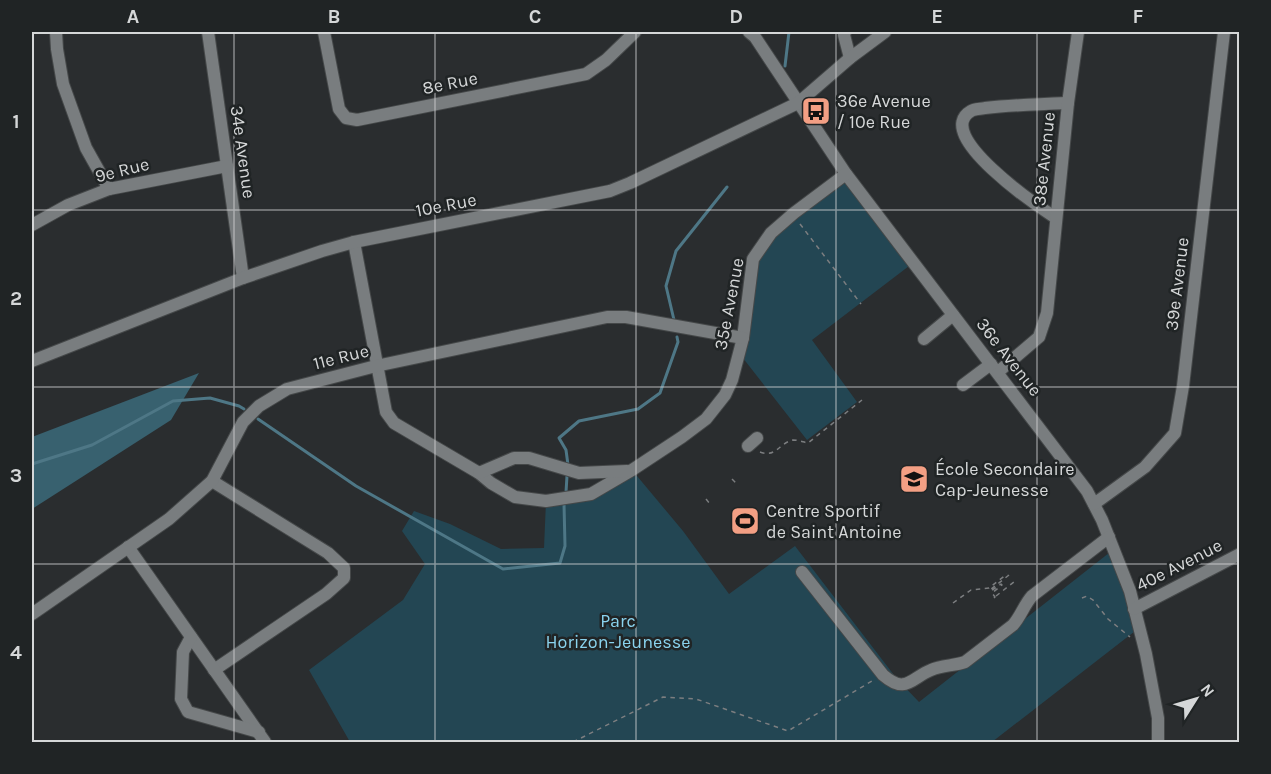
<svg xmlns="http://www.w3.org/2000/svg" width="1271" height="774" viewBox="0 0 1271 774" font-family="Karla,sans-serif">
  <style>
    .green { fill: #234653 }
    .forest { fill: #38616f }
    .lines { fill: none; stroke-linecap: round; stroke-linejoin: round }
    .stream { stroke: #4e7786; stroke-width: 3 }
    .minor-casing { stroke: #454849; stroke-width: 14 }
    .path { stroke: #7c7e80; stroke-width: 1.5; stroke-dasharray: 4.5 4.5; stroke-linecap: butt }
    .minor { stroke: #797d7f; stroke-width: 12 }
    .grid { fill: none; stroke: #d5d7d8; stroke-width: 1.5; stroke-opacity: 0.55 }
    .labels { text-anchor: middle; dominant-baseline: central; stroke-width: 5; stroke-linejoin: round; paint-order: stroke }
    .street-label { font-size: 18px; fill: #d5d7d8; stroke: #202425 }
    .poi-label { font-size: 18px; fill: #d5d7d8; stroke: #202425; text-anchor: start }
    .park-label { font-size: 18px; fill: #8ad3ee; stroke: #202425 }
    .neatline { fill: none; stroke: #d5d7d8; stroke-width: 2 }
    .grid-label { font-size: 20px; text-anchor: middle; font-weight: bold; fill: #d5d7d8 }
  </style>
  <rect width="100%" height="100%" fill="#2a2d2f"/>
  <g class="green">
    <path d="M846 174 913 263 812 340 857 402 807 440 739 353 753 259 771 233Z"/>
    <path d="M632 470 683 531 729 594 795 546 897 679 919 702 1114 549 1139 628 992 742H350L309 670 403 600 425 564 402 531 414 511 450 524 501 549 544 548 546 501 591 494Z"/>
  </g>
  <path class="forest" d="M199 373 171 420 32 509V437Z"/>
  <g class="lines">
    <g class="stream">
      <path d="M785 66 789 32"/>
      <path d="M674 320 666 286 676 251 727 187"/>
      <path d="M258 419 356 486 503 569 560 563 565 546 564 504"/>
      <path d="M32 464 92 445 173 401 210 398 239 406 244 409"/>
      <path d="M568 465 566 450 559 438 579 421 638 409 660 393 678 342 677 337"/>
      <path d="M566 492 567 476"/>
    </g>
    <g class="minor-casing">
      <g id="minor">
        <path d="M56 32 57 49 63 84 86 148 109 189"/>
        <path d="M208 32 243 278"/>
        <path d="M324 32 339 109 346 118 357 120 586 74 606 60 635 32"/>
        <path d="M749 32 755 37 846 174 1087 491 1102 520 1130 591 1146 654 1158 718V742"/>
        <path d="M845 32 844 35 850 58"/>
        <path d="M1056 218C1039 207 931 134 971 111 974 109 981 109 985 108 1012 105 1040 104 1068 103"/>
        <path d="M32 225 68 205 109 189 227 166"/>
        <path d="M354 242 386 412 394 423 479 473 491 483 515 497 546 501 591 494 632 470 682 437 706 419 725 395 732 380 743 338 753 259 771 233 794 213 846 174"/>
        <path d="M924 339 953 315"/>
        <path d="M32 361 243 278 322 251 354 242 610 191 630 183 798 103 850 58 885 32"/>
        <path d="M998 372 1039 337 1047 313 1068 103 1078 32"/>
        <path d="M963 385 991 364"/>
        <path d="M748 446 757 438"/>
        <path d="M479 473 514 458H529L579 473 627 471"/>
        <path d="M212 481 328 553 344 568V578L326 594 214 670"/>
        <path d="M1094 504 1145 467 1175 433 1183 386 1224 32"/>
        <path d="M128 547 265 742"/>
        <path d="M802 572 883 675C906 695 911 678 931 670 942 665 954 666 965 662L1013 625C1021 616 1024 605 1032 596L1109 537"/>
        <path d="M1134 609 1240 554"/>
        <path d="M32 614 169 519 212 481 243 422 259 406 287 389 376 366 607 317H626L743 338"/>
        <path d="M191 637 183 652 181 699 188 712 259 732"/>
      </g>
    </g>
    <g class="path">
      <path d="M800 224 861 304"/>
      <path d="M760 452C776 458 779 443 793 440 798 440 803 442 808 443L862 400"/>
      <path d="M732 479 736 483"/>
      <path d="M706 499 710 504"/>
      <path d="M996 596 1014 582"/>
      <path d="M994 598 995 597 992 593 1002 585 1001 584 991 591 990 590 1009 575"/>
      <path d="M1082 598 1087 596 1093 600 1108 619 1130 637"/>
      <path d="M953 603 971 590 989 588 1007 574"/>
      <path d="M573 742 663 697 696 699 788 731 872 681"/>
    </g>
    <use href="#minor" class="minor"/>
  </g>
  <path class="grid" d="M234 32V742M435 32V742M636 32V742M836 32V742M1037 32V742M32 210H1240M32 387H1240M32 564H1240"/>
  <defs>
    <g id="bus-square" transform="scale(1.5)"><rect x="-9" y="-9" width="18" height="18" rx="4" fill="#f39f84" stroke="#202425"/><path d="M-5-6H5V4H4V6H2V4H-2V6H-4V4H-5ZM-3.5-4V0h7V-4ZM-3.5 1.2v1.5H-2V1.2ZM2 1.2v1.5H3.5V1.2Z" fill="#111"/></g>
    <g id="school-square" transform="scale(1.5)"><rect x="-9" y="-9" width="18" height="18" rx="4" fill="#f39f84" stroke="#202425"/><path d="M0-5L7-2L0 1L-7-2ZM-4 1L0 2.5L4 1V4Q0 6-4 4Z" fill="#111"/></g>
    <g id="stadium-square" transform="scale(1.5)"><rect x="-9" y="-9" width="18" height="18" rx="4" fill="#f39f84" stroke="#202425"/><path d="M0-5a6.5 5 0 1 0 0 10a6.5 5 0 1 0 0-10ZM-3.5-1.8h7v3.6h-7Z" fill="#111"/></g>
  </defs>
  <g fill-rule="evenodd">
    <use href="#bus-square" x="816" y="111"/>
    <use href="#school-square" x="914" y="479"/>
    <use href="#stadium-square" x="745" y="521"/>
  </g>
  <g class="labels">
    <g class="street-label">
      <text transform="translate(450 83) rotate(-11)">8e Rue</text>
      <text transform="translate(243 152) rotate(82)">34e Avenue</text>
      <text transform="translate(1044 159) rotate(-84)">38e Avenue</text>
      <text transform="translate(122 170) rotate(-14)">9e Rue</text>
      <text transform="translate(446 205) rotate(-11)">10e Rue</text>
      <text transform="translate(1177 284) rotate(-83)">39e Avenue</text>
      <text transform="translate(729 304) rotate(-79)">35e Avenue</text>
      <text transform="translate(341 357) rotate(-14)">11e Rue</text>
      <text transform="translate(1009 357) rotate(52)">36e Avenue</text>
      <text transform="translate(1179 565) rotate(-27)">40e Avenue</text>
    </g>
    <g class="poi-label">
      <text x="837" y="101">36e Avenue<tspan x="837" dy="21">/ 10e Rue</tspan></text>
      <text x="935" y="469">École Secondaire<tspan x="935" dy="21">Cap-Jeunesse</tspan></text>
      <text x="766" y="511">Centre Sportif<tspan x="766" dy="21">de Saint Antoine</tspan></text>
    </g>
    <g class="park-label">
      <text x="618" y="621">Parc<tspan x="618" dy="21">Horizon-Jeunesse</tspan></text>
    </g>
  </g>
  <rect width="1271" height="774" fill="none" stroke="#202425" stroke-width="66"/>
  <g transform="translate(1196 699) rotate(53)" stroke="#202425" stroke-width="4.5" paint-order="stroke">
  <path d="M0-4.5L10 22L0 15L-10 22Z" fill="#d5d7d8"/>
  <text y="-9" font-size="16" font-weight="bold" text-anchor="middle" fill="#d5d7d8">N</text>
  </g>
  <rect x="33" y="33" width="1205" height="708" class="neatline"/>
  <g class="grid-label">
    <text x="133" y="23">A</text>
    <text x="334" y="23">B</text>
    <text x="535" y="23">C</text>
    <text x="736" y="23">D</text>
    <text x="937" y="23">E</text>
    <text x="1138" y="23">F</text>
    <text x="16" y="128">1</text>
    <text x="16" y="305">2</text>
    <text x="16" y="482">3</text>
    <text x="16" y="659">4</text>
  </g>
</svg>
